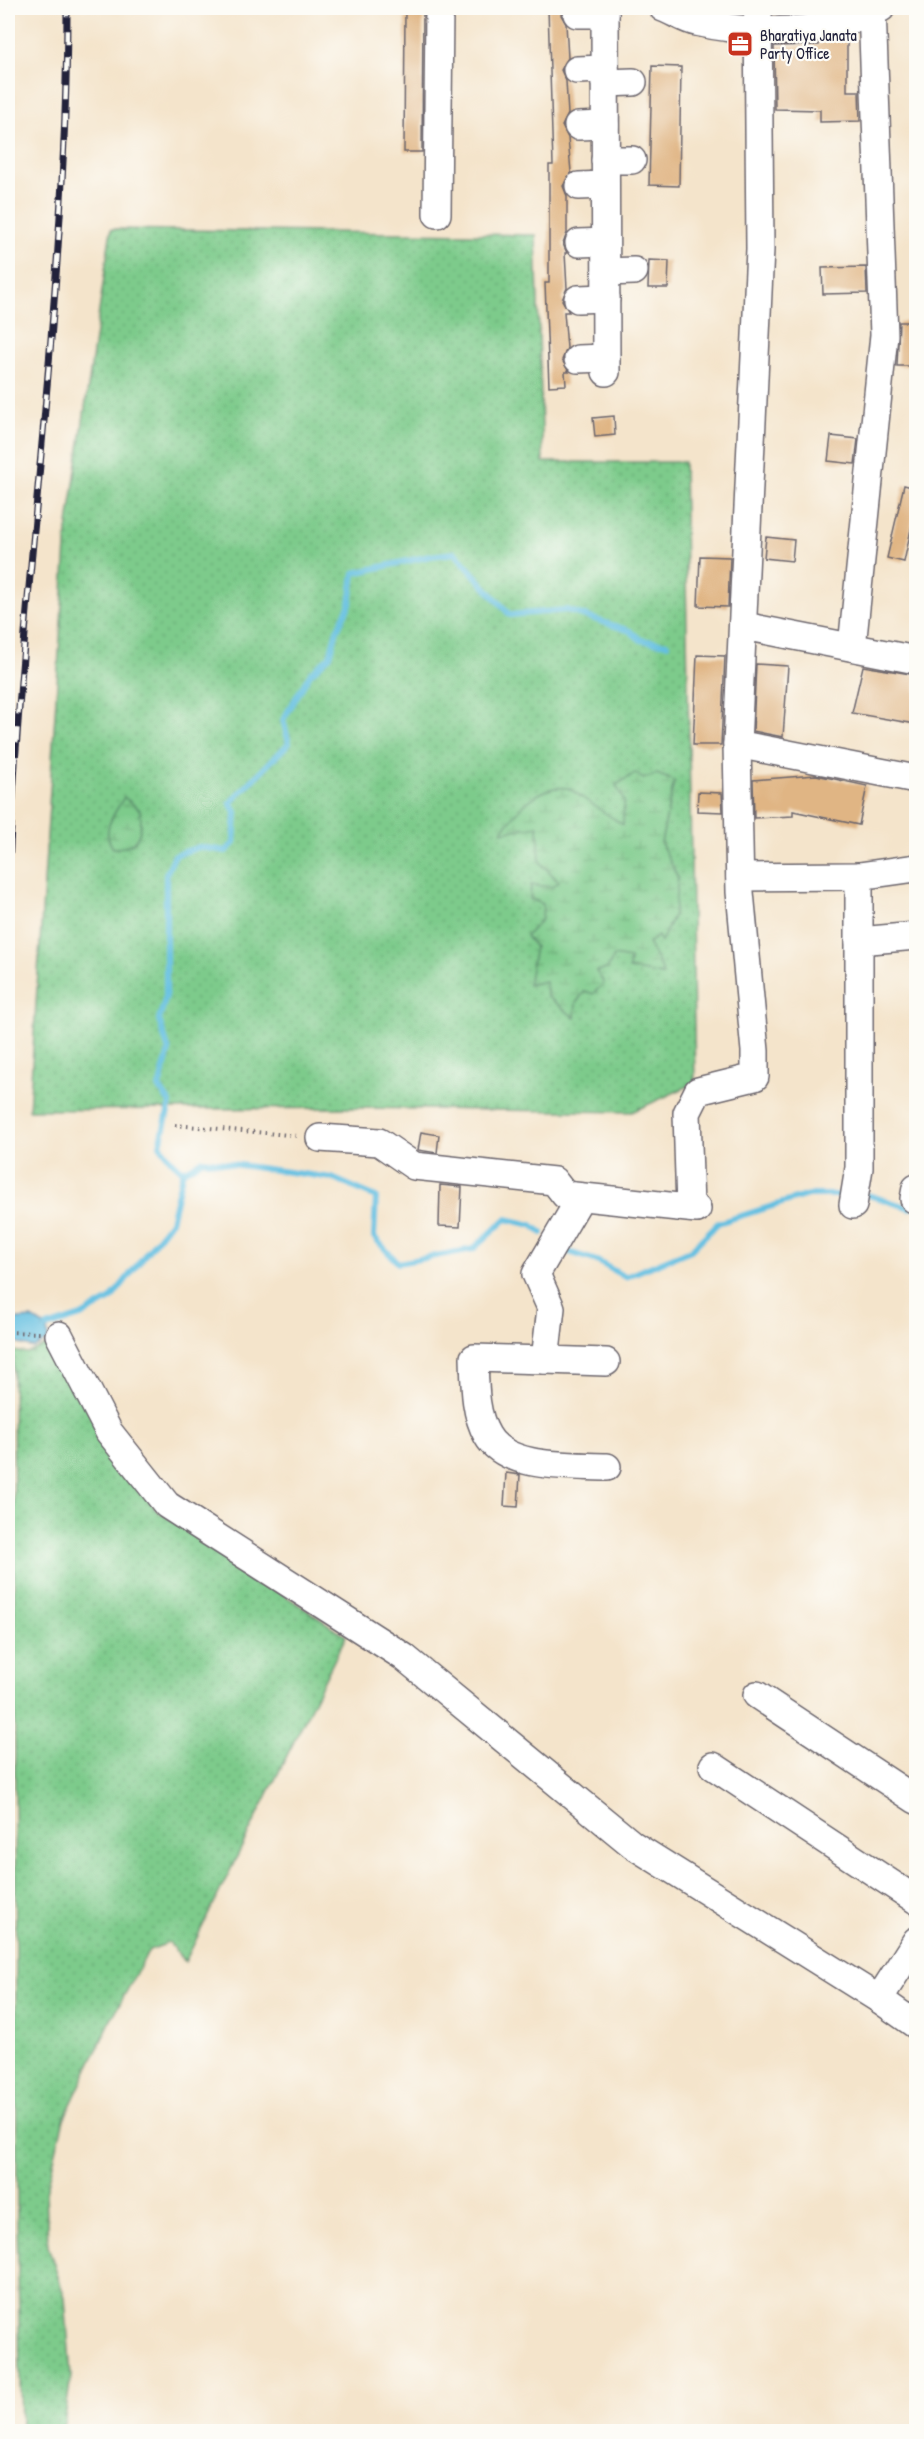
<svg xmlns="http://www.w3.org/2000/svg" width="924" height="2439" viewBox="0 0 924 2439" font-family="'Patrick Hand',sans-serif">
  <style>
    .grass { fill: url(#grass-dots); stroke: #507663; stroke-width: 1.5 }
    .wetland { fill: url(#wetland-marsh); stroke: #507663; stroke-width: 1.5 }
    .water { fill: url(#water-ripples); stroke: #42708e; stroke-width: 1.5 }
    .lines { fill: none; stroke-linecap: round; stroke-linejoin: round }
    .stream { stroke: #63bfe1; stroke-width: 6 }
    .building { fill: #e0b584 }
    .minor-casing { stroke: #6c666d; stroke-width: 30 }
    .path { stroke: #6c666d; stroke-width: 4; stroke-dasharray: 1.5 4.5; stroke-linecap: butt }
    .minor { stroke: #fff; stroke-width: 27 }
    .rail-casing { stroke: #22223b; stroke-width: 7 }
    .rail { stroke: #fdfcf7; stroke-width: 4.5; stroke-dasharray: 14; stroke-linecap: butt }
    .labels { text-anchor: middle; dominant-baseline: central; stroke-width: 4.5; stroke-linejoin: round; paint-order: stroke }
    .poi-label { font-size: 16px; fill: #22223b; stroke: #fdfcf7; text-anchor: start }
  </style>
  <defs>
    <pattern id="grass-dots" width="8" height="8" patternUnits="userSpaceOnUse" patternTransform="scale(1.5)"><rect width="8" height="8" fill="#7dcb8b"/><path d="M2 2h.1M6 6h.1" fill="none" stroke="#6cae79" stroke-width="1.8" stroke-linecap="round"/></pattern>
    <pattern id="wetland-marsh" width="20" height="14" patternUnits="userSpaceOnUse" patternTransform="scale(1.5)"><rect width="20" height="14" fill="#7dcb8b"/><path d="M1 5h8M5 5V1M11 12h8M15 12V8" fill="none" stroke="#6cae79"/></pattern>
    <pattern id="water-ripples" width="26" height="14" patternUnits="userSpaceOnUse" patternTransform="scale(1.5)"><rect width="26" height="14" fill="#63bfe1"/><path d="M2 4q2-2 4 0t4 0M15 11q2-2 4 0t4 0" fill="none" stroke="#519bb8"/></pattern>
  </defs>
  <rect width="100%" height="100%" fill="#fdfcf7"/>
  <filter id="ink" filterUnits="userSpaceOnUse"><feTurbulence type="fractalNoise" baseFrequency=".0167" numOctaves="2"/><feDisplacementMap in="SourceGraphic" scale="12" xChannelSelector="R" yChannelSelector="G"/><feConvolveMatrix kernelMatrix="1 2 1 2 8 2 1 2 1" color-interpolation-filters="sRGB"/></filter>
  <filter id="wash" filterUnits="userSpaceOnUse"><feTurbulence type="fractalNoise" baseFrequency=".008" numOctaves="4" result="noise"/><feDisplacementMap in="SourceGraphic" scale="24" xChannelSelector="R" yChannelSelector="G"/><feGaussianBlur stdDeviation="1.35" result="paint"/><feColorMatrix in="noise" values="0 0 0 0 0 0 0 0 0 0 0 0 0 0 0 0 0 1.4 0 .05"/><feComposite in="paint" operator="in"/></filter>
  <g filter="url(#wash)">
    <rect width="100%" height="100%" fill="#f4e4cb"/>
    <g class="grass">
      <path d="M111 229 536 235 543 462H684L695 1083 632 1112 361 1108 29 1110 67 531Z"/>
      <path d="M52 1343 156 1510 346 1636 185 1962 169 1943 149 1950 111 2020 64 2119 46 2192 48 2246 65 2298 71 2376 63 2432 21 2431 17 2215 13 1351 28 1353Z"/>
    </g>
    <g class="wetland">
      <path d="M635 773 643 779 657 774 674 781 661 843 678 878 674 914 661 942 658 936 648 943 662 970V975L629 969 630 959 614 956 607 969 596 971 604 983 593 994 585 991 576 1003 575 1018 547 996 546 981 528 985 535 947 526 936 542 919 543 904 530 899 531 885 552 887 559 882 540 862 538 826 501 832C517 811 539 783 568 788L623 825 624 801 616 785Z"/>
      <path d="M124 797 140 810C143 833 139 848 113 848 100 830 114 815 124 797Z"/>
    </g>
    <path class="water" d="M32 1318 47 1327 48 1340 34 1348 8 1341V1320Z"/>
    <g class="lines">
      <g class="stream">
        <path d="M183 1171 171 1160 160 1145 170 1103 159 1087 169 1051 159 1020 166 996V874L175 855 199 847 226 851 234 843 236 812 230 803 289 743 283 720 310 674 330 656 337 630 350 604 354 573 430 556 455 553 510 615 567 610 630 631 641 640 667 644"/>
        <path d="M868 1195 910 1208"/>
        <path d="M563 1250 597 1261 625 1277 691 1250 718 1223 808 1195H839"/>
        <path d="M47 1327 81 1316 111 1299 171 1221 183 1171 203 1160 332 1178 376 1197 374 1237 398 1263 473 1249 506 1219 532 1225 542 1233"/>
      </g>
    </g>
    <g id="blocks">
      <g class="building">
        <path d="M405 8H423L422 152H404Z"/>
        <path d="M548 8H563L561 15 566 24 568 58 561 70 566 81 568 114 562 126 568 138 571 172 563 186 567 196V233L563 244 567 253H565L567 288 562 300 569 312H564L567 348 562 360 569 372H565L566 385 549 386 545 283H549V165H553Z"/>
        <path d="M847 37V91H859L860 121 820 122V110L775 109 774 46 819 45V43Z"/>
        <path d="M652 66 681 67 679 186 649 185Z"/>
        <path d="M649 260 669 261 668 288H648Z"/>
        <path d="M866 267 867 293 823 294 822 268Z"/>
        <path d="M899 322H916V366H897Z"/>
        <path d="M614 416 615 435 595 437 593 418Z"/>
        <path d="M831 436 858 439 855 464 828 461Z"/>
        <path d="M904 485 916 488V506L904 562 887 558Z"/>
        <path d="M766 537 794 540 792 561 764 558Z"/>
        <path d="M700 556 730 557 728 607 698 606Z"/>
        <path d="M697 655 725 656 721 745H693Z"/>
        <path d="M756 664 788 666 783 737 753 731Z"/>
        <path d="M863 666 916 675V724L852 713Z"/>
        <path d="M816 775 867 786 859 825 793 811V816L754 818 753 780Z"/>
        <path d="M698 792 722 793 723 812 697 811Z"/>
        <path d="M421 1132 439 1135 437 1153 418 1150Z"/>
        <path d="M440 1185 462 1187 460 1227 439 1226Z"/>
        <path d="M506 1473 520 1475 518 1507 504 1506Z"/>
      </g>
    </g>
  </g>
  <g filter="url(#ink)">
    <use href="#blocks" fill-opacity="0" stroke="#6c666d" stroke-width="1.5"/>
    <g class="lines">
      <g class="minor-casing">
        <g id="minor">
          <path d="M605 8 606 372"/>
          <path d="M663 8C674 12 685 20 696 22 752 35 830 35 881 8"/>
          <path d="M577 14H605"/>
          <path d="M577 70 605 69"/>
          <path d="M605 83 633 82"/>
          <path d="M578 126 605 125"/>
          <path d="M605 160H632"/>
          <path d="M579 186 605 185"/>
          <path d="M437 214 439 8"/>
          <path d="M579 243 605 242"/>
          <path d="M606 272 634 271"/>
          <path d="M578 299 606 298"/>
          <path d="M578 359 606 358"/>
          <path d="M744 626 916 660"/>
          <path d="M852 647 884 335 872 8"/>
          <path d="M737 744 916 779"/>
          <path d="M740 877 859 876 916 868"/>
          <path d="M859 941 916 936"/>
          <path d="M320 1138 379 1142 414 1166 554 1181 565 1195 697 1209"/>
          <path d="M581 1197 536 1274 551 1308 545 1360 606 1362"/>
          <path d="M914 1199 916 1188"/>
          <path d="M853 1205 859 1168V876"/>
          <path d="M690 1208 687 1113 698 1091 755 1077V1051L740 892 737 744 760 249 758 8"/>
          <path d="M59 1335 109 1432 167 1505 404 1657 633 1845 879 1999 916 2025"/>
          <path d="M545 1360 474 1358C475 1383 474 1412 487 1435 506 1470 573 1465 607 1467"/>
          <path d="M757 1695 916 1800"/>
          <path d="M713 1766 916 1900"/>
          <path d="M879 1999 916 1941"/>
        </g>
      </g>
      <g class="path">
        <path d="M175 1125 300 1136"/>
        <path d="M8 1332 40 1333"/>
      </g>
      <use href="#minor" class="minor"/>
      <g class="rail-casing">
        <path id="rail" d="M8 882C13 783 20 685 29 587 46 394 67 201 67 8"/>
      </g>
      <use href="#rail" class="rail"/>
    </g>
  </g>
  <defs>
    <g id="office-square" transform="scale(1.35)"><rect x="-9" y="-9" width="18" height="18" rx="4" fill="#c8321e" stroke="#fdfcf7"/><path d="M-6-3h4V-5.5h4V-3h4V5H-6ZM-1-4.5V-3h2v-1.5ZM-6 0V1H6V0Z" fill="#fff"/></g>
  </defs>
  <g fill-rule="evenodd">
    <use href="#office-square" x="740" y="44"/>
  </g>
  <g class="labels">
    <g class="poi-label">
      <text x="760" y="35">Bharatiya Janata<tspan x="760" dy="18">Party Office</tspan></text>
    </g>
  </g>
  <rect width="924" height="2439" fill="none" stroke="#fdfcf7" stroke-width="30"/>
</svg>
